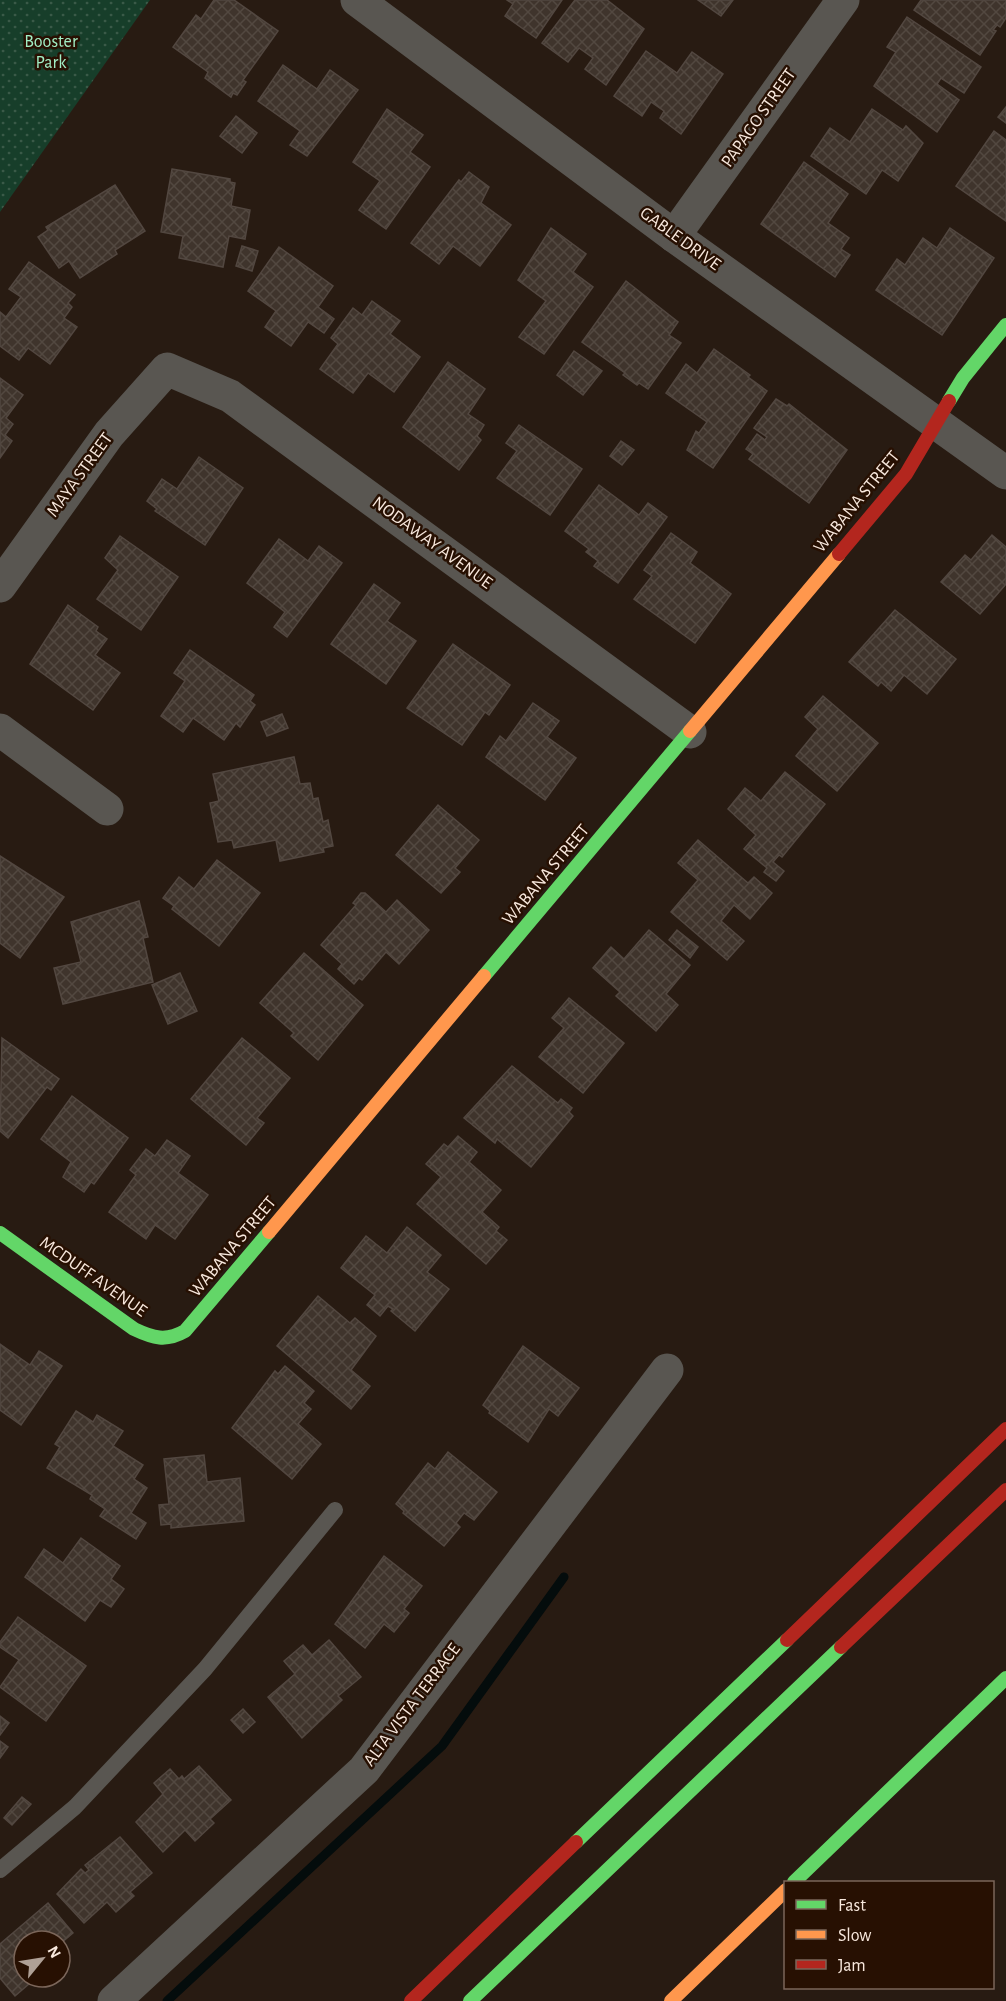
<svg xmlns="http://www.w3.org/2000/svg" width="1006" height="2001" font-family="'Alegreya Sans',sans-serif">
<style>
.park{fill:url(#park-dots)}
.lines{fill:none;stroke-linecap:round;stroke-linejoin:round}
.stream{stroke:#040c0c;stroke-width:9}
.building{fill:url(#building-cross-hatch);stroke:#524740;stroke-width:1.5}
.lane{stroke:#595651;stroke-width:16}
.street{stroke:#595651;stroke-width:33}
.fast{stroke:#63d668;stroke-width:14}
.slow{stroke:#ff974d;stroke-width:14}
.jam{stroke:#b3261e;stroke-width:14}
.labels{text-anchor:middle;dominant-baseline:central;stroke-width:5;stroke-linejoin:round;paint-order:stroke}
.park-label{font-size:18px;fill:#a1eec5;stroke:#271002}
.street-label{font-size:18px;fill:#f8e8dd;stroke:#271002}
</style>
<defs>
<pattern id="park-dots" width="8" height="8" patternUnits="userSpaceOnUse" patternTransform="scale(1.5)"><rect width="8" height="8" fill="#173e2a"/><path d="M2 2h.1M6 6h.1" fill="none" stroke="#3a5a48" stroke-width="1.8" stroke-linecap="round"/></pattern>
<pattern id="building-cross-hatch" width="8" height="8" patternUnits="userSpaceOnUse" patternTransform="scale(1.5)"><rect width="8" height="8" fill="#3f342c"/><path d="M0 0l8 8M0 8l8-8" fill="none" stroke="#524840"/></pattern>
</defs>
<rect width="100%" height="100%" fill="#281b12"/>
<!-- park -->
<polygon class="park" points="0,0 150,0 0,212"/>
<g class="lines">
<!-- stream -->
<polyline class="stream" points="167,2001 442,1746 564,1577"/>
</g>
<!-- building -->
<g class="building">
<polygon points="214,0 234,0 278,31 243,80 246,82 237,95 233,93 231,97 205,78 208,72 173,47 196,15 201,19"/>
<polygon points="507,0 562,0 536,38 505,16 513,4"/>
<polygon points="575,0 607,0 644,29 606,85 585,69 593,58 579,48 568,62 542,43"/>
<polygon points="698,0 733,0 721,16"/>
<polygon points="921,0 1006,0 1006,18 1000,27 997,25 993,30 996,31 980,55 914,10"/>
<polygon points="907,17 981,67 964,93 941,78 937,84 959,100 937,132 874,86 896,52 887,47"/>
<polygon points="646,51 677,73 692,52 723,74 681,134 660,118 664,111 651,102 642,116 614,96"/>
<polygon points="283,65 317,89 330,70 358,90 307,156 290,145 300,131 258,101"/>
<polygon points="1006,107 1006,123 998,117"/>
<polygon points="387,109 423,135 410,152 430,167 386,229 359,210 380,181 353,162"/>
<polygon points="872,109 903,130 906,126 923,143 898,181 882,170 866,194 811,156 830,128 850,142"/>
<polygon points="236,116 257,133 242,153 220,136"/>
<polygon points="994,131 1006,140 1006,221 956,186"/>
<polygon points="804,162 848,194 828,223 849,238 841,249 850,255 835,277 761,224"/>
<polygon points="172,169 230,179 230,182 235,183 231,206 250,210 245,239 229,236 223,267 179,258 183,236 161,232"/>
<polygon points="469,172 489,187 481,203 511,225 480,266 453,246 439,264 411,243 459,180 461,182"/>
<polygon points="115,185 145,231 115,250 117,254 80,278 69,261 59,268 38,237 48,230 46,227"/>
<polygon points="551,228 586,254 573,272 593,287 544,354 519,337 546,301 518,280"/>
<polygon points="950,228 994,258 942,335 876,290 897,259 905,265 923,238 937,248"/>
<polygon points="242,246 258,251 252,271 236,266"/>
<polygon points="279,247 333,286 318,307 334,319 324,333 308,322 291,346 265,327 276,311 248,291"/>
<polygon points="29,262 75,295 68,303 72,307 64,318 77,327 50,364 28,348 19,360 0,346 0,312 6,317 21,297 9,289"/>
<polygon points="626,281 678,322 669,335 681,343 648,389 639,383 637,385 623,375 625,373 582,342"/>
<polygon points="372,301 400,321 390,334 420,357 394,392 368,373 353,393 320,369 338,344 331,338 353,308 362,315"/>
<polygon points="714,349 750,375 748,377 767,391 713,468 687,450 696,431 699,433 707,422 666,393 686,364 697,373"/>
<polygon points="574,351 602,371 583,395 557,375"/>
<polygon points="448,362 485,389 468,414 484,425 477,436 481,440 459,470 403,427"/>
<polygon points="0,378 23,395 6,418 13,424 5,435 12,441 0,458"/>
<polygon points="776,399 787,406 789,404 847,450 809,503 749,459 753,454 746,449 757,434 765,440 767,437 754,428"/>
<polygon points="519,425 582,469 550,515 497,478 517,451 506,443"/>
<polygon points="621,441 634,450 622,465 610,456"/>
<polygon points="199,457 243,488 205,545 155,511 157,509 147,501 162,479 177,489"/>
<polygon points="599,485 639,515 648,503 667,517 618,583 594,566 598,561 586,552 589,549 565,531"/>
<polygon points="671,533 697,552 690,563 731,594 695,643 634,599 652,576 644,570"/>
<polygon points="992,535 1006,547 1006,584 980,614 941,582 965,555 971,560"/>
<polygon points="120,536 178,577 141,630 97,599 118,570 105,558"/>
<polygon points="279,539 308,561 319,546 342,563 287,637 274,627 285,612 247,583"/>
<polygon points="374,584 400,603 387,621 416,641 386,684 331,644"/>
<polygon points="68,605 98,627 96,631 107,639 95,655 120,673 93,710 30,664"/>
<polygon points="895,610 956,659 927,694 904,675 891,691 881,682 878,686 849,662"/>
<polygon points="453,644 510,685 489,715 485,712 462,745 407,708"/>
<polygon points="190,650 254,695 250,701 255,705 240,727 236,723 224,740 193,718 183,732 161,716 185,681 174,673"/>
<polygon points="823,696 878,743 837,791 796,756 818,729 805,717"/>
<polygon points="533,703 559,721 547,737 576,758 545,800 486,757 500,736 506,741"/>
<polygon points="282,714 288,728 267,736 261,722"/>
<polygon points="294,757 300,784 310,783 313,799 318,798 323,822 328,820 333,846 323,848 324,852 280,861 276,840 234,848 232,840 218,842 210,803 219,801 213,774"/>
<polygon points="785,772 825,804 782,857 779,855 773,862 784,871 776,881 764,872 767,868 744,849 756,835 728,809 745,788 761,801"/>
<polygon points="438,805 479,840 455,868 460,872 441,893 396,855"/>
<polygon points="698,840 748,883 754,877 772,893 750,919 734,905 721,921 744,941 727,960 671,912 698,880 678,863"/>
<polygon points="0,856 64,897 20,958 0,943"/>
<polygon points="217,860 260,893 219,946 172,909 174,906 163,898 179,877 194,889"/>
<polygon points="361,893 365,893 386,912 397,900 429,930 399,964 386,952 362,980 359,978 354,984 338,969 342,964 321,945 356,905 353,903"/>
<polygon points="139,901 148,937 143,938 153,982 63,1004 54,968 81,962 71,922"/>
<polygon points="649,930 690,965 666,994 678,1005 656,1031 616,996 620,992 593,968 611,947 624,959"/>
<polygon points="677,930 698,947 690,958 669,940"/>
<polygon points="304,953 363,1005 318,1060 291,1036 294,1033 260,1003"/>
<polygon points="180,973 197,1011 168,1024 152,985"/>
<polygon points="569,998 624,1043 583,1093 539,1057 564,1028 552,1018"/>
<polygon points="2,1038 59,1079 51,1090 47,1087 8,1138 0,1131"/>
<polygon points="242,1038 290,1078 257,1118 264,1123 246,1145 191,1099"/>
<polygon points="512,1066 558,1103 561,1099 572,1108 569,1112 573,1116 531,1167 497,1139 495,1143 464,1118"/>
<polygon points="72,1096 128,1138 94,1184 91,1182 84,1192 63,1177 71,1162 41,1139"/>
<polygon points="458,1136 477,1152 469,1162 501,1190 482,1212 499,1227 496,1231 507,1240 486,1264 417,1204 441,1177 426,1164 444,1144 448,1147"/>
<polygon points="167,1140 190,1156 178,1173 208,1195 175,1239 155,1225 146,1239 109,1212 136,1175 130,1170 146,1149 155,1156"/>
<polygon points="407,1227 441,1255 427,1272 449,1289 415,1331 391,1311 393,1309 388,1306 380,1316 367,1305 375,1295 341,1268 366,1236 387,1253"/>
<polygon points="318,1296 350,1323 355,1318 376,1336 351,1370 370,1386 351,1409 277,1346"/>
<polygon points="0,1344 30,1365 39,1351 62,1366 21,1425 0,1410"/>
<polygon points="523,1346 579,1388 558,1416 549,1409 528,1442 489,1413 490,1411 483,1405"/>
<polygon points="285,1366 314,1391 304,1403 311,1409 298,1424 321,1444 292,1479 232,1428 275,1371 278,1374"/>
<polygon points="76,1411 93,1422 97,1415 123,1431 113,1446 143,1465 134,1479 147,1488 131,1513 146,1523 136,1539 100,1516 105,1509 90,1499 92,1495 47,1468 60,1447 55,1444"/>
<polygon points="448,1452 497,1492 474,1520 464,1513 456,1523 460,1527 444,1546 403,1513 404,1511 396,1504 428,1463 435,1469"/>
<polygon points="204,1455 207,1482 240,1478 244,1521 171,1528 171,1524 161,1525 159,1505 169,1504 164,1459"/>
<polygon points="81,1538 120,1566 111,1579 124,1589 111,1607 100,1600 85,1621 25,1577 44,1549 63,1563"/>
<polygon points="384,1556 422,1586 404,1609 409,1613 394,1632 384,1624 365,1648 335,1624"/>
<polygon points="18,1617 86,1666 46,1721 0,1687 19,1660 0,1647 0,1642"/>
<polygon points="329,1640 361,1677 338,1696 342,1700 302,1738 268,1697 295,1674 284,1661 303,1645 312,1655"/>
<polygon points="243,1709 255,1722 243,1733 231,1720"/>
<polygon points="0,1716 9,1723 0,1735"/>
<polygon points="0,1741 8,1747 0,1758"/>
<polygon points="199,1766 231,1800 210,1819 214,1823 195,1841 185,1830 163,1852 136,1822 163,1794 154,1783 170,1769 179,1779 182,1776 184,1779"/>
<polygon points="22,1797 31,1804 12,1825 4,1818"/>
<polygon points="120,1837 152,1873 130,1892 134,1896 116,1912 107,1902 84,1923 57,1894 81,1869 85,1873 89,1870 85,1865"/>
<polygon points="48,1903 73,1933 60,1944 60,1941 24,1941 24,1977 37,1977 15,1996 0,1978 0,1944"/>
</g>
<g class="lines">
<!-- lane -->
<polyline class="lane" points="0,1870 75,1807 205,1669 335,1510"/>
<!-- street -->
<g class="street">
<polyline points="357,0 674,236 1006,473"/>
<polyline points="674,236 843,0"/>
<polyline points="0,586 109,434 167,369 230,396 690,732"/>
<polyline points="0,730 107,809"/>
<polyline points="114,2001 364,1770 667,1370"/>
</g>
<!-- fast -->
<g class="fast">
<polyline points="949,401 963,378 1006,325"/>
<polyline points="484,976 690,731"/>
<path d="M0,1233L134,1329C153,1338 166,1342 185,1331L269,1232"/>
<polyline points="576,1842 787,1640"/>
<polyline points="794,1882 1006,1678"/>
<polyline points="470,2001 841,1647"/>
</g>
<!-- slow -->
<g class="slow">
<polyline points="690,731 839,554"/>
<polyline points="269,1232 484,976"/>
<polyline points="671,2001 786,1890"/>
</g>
<!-- jam -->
<g class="jam">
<polyline points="839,554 906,474 949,401"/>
<polyline points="787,1640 1006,1429"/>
<polyline points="841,1647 1006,1490"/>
<polyline points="411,2001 576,1842"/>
</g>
</g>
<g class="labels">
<!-- park labels -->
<g class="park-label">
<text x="51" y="42">Booster<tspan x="51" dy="21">Park</tspan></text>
</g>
<!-- street labels -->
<g class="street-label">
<text transform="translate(759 118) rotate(-55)">PAPAGO STREET</text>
<text transform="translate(680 239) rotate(36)">GABLE DRIVE</text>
<text transform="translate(80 475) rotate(-54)">MAYA STREET</text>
<text transform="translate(857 502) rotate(-51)">WABANA STREET</text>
<text transform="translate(432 543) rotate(36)">NODAWAY AVENUE</text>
<text transform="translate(546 875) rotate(-50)">WABANA STREET</text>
<text transform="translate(233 1247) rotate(-50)">WABANA STREET</text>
<text transform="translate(93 1277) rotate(35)">MCDUFF AVENUE</text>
<text transform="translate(412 1705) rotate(-53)">ALTA VISTA TERRACE</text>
</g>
</g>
<!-- legend -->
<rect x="784" y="1881" width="210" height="108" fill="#271002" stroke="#7b665a" stroke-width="1.5"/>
<rect x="796" y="1900" width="30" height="9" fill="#63d668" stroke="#7b665a" stroke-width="1.5"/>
<text x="838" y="1911" font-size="18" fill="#f8e8dd">Fast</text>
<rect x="796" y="1930" width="30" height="9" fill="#ff974d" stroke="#7b665a" stroke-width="1.5"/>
<text x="838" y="1941" font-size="18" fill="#f8e8dd">Slow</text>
<rect x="796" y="1960" width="30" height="9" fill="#b3261e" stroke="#7b665a" stroke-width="1.5"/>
<text x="838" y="1971" font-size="18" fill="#f8e8dd">Jam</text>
<!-- north arrow -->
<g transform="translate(42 1959) rotate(60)"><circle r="28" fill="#271002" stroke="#7b665a" stroke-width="1.5"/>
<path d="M0-4.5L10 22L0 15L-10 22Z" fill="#afa096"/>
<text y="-9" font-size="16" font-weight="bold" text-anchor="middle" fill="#f8e8dd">N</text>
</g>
</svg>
